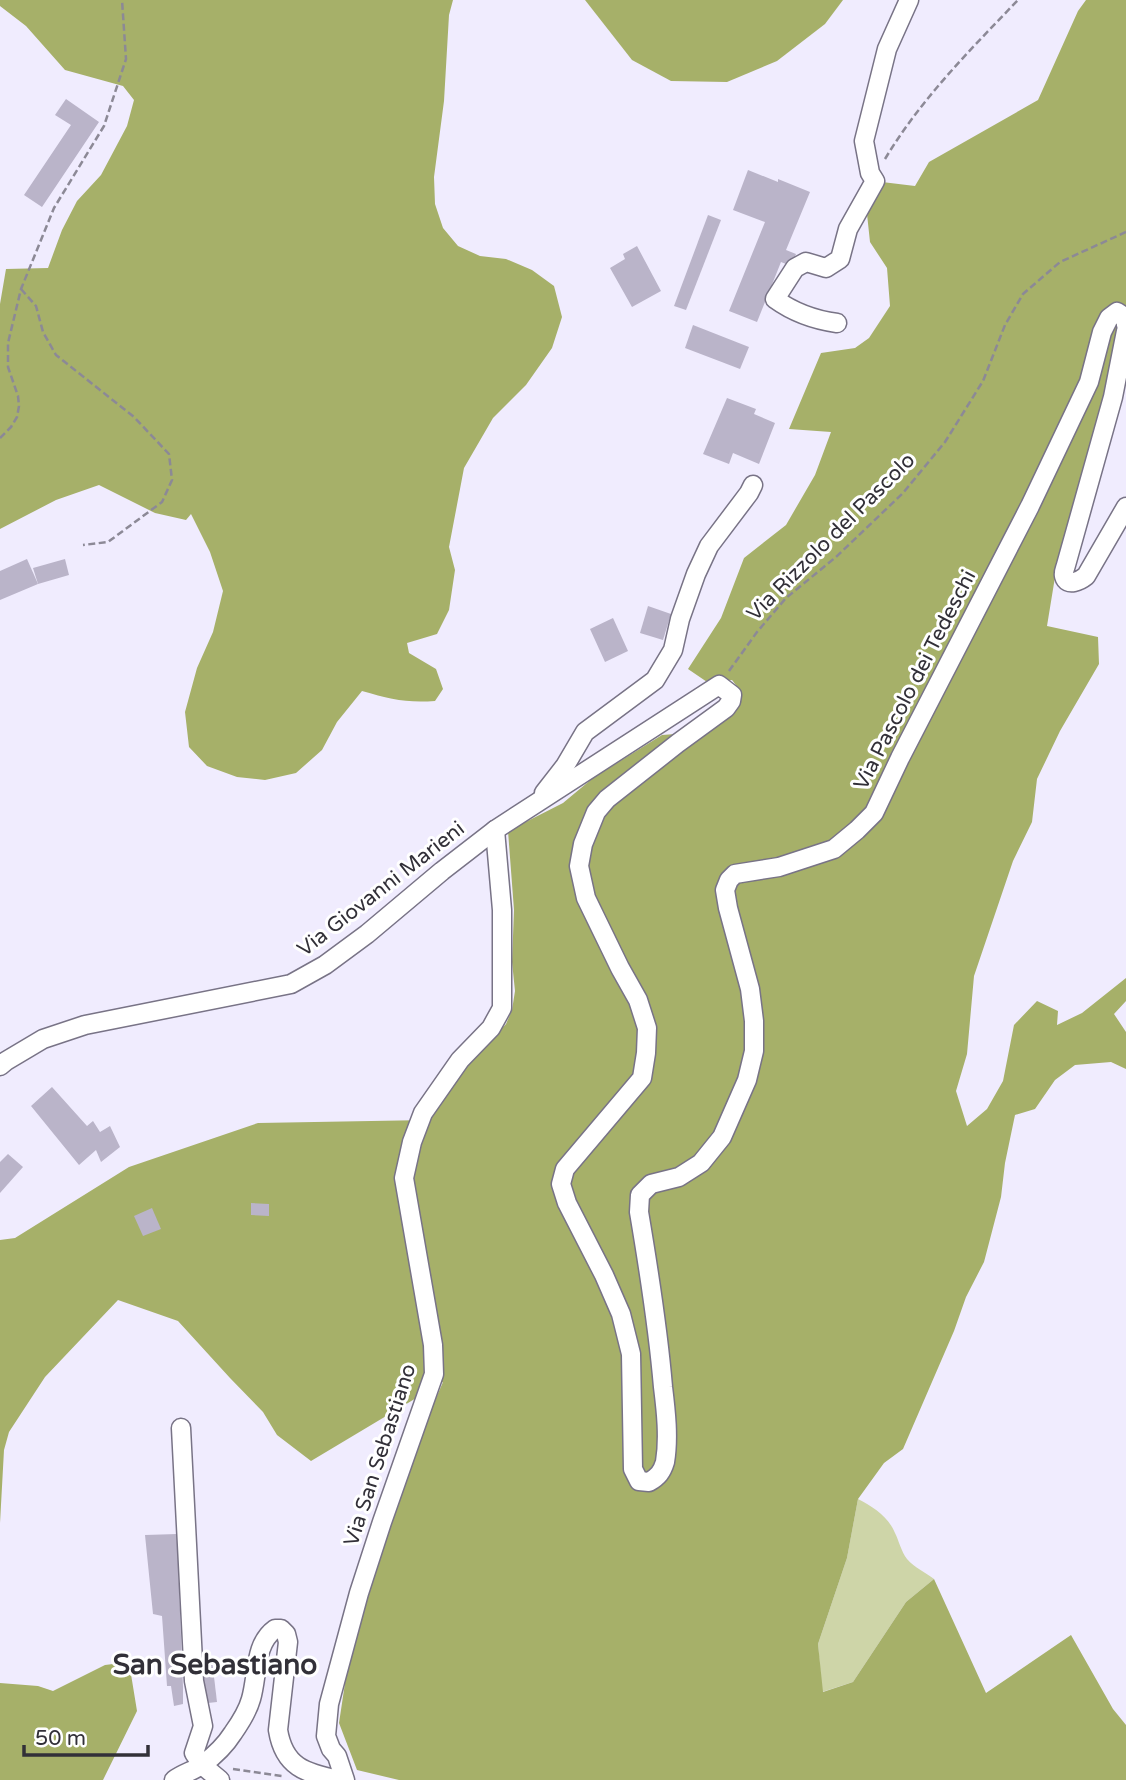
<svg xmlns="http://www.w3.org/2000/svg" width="1126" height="1780" font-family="'Varela Round',sans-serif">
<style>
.green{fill:#ced5a8}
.forest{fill:#a6b069}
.building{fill:#bab4c9}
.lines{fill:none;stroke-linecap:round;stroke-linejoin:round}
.street-casing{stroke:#787386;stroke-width:21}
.path{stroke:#8c8996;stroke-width:2.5;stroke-dasharray:7 3.5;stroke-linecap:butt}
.street{stroke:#fff;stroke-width:18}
.labels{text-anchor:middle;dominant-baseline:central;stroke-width:6;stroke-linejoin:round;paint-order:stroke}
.street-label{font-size:21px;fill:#323038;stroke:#fff}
.district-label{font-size:28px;font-weight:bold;fill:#323038;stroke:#fff}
</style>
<rect width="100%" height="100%" fill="#f0ecfe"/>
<!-- green -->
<path class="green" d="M858,1499C873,1507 888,1516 895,1533C899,1541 901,1551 907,1559C915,1568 925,1572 934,1579L906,1602L853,1682L822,1692L818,1644L847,1558Z"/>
<!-- forest -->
<g class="forest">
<path d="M0,0H453L449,15L444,101L434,177L435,204L443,228L458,246L480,256L506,259L532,270L554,286L562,317L552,348L526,385L493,418L464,468L449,547L455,570L449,610L437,634L407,643L409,653L436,669L443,689L435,701C405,703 390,699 362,691L337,722L322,750L296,773L265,780L237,777L207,766L189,747L185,712L197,668L213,632L223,591L210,552L191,514L186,520L155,513L99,485L56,500L0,529V304L6,269L48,268L62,230L77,201L101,175L127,126L134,100L123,86L65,70L26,26L0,6Z"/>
<polygon points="585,0 843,0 825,24 777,61 727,82 671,81 632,60"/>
<polygon points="1086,0 1126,0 1126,353 1056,571 1047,626 1098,637 1099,664 1060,731 1037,779 1032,822 1013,861 974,976 967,1054 956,1091 967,1126 987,1109 1003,1081 1014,1025 1037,1001 1058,1011 1057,1025 1082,1013 1126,978 1126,1001 1114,1014 1126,1032 1126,1069 1111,1062 1075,1065 1055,1080 1035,1109 1015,1115 1005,1163 1001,1197 984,1262 966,1297 954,1331 903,1449 884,1463 858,1499 847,1558 818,1644 823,1692 853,1682 906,1602 934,1579 986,1693 1071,1635 1113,1709 1126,1725 1126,1780 399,1780 357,1770 339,1723 347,1670 371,1575 427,1419 443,1382 311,1461 277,1435 263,1412 230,1378 178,1321 118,1300 45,1377 9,1432 4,1450 0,1523 0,1240 15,1238 129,1167 258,1123 428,1120 471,1061 506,1024 512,1010 515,991 512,962 514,910 508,831 563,803 593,778 662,735 702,732 736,707 742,693 732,680 710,684 688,669 721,618 744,558 786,525 815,475 831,432 789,429 821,353 855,348 869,338 890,306 887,268 870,242 867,214 882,182 915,186 929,162 1038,100 1078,11"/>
<polygon points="129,1662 137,1711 103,1780 0,1780 0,1683 38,1686 53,1691 105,1665"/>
</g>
<!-- building -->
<g class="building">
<polygon points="66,99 99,122 42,207 24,195 71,125 55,115"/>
<polygon points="748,170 778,182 778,179 810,192 786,250 796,254 791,266 781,262 757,322 729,311 765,222 733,210"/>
<polygon points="708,215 721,220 686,310 674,306"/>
<polygon points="637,246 661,291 632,307 610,268 625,259 623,254"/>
<polygon points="693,325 749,347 740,369 685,348"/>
<polygon points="727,398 756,409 754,414 775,423 759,464 733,453 729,464 703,454"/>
<polygon points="27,559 38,584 0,600 0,571"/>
<polygon points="65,559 69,575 38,584 33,568"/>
<polygon points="648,606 671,614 663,640 640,633"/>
<polygon points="613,618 628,651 605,662 590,629"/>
<polygon points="52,1087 87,1126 93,1121 100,1132 110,1126 120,1147 101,1162 96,1150 79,1165 31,1106"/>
<polygon points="8,1154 23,1167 0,1193 0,1162"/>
<polygon points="251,1203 269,1204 269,1216 251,1215"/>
<polygon points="152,1208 161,1229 143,1236 134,1216"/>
<polygon points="177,1534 183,1687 183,1704 174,1706 171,1686 167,1686 162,1616 153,1614 145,1535"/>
<polygon points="212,1660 217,1702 199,1704 195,1662"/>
</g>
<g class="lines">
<!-- street casing -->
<g class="street-casing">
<g id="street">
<path d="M837,323C815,320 793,312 775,299L795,268L806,262L826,268L840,259L848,229L875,181L870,173L864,141L887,49L909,0"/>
<path d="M1126,331L1113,397L1066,565C1065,569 1063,572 1064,576C1067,588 1081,580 1086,576L1126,507"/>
<polyline points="544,793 565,766 585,732 655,680 673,650 680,619 696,574 709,546 749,493 753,485"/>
<path d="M0,1066L6,1061L43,1039L85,1025L291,984L325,965L367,934L442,871L495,830L719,685L732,695L731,701L726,708L678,743L607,799L596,812L583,844L579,866L586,898L620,968L638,1000L647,1028L646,1053L642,1078L565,1169L561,1184L567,1203L604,1275L621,1314L631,1354L633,1469L639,1481L649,1482C658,1477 662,1472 665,1462C669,1438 666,1411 663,1387C658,1328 649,1271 639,1212L640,1195L651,1184L679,1177L701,1163L722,1137L747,1080L754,1051V1021L750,989L728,908L725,890L729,880L735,874L779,867L834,849L857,830L874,813L900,758L1030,506L1089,382L1102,332L1109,318L1117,312L1125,317L1126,325"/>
<polyline points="181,1428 194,1681 203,1726 194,1753 202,1765 220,1780"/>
<path d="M174,1780C183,1773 194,1771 203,1764C214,1756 226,1744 233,1733C240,1723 248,1710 251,1699C258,1675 254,1644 275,1629H281L286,1634L288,1642L278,1730C284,1767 305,1773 339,1780"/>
<polyline points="345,1780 337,1756 331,1749 326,1736 329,1704 359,1593 382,1522 434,1374 433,1345 404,1178 412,1142 423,1113 460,1060 491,1028 502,1008 502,910 495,830"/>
</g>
</g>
<!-- path -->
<g class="path">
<path d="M885,159C921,99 970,50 1018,0"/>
<polyline points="21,289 36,306 43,332 56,355 134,417 169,454 172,480 162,502 108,542 83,545"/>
<polyline points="0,438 11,427 17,417 19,406 18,396 8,367 8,343 21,289 54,208 104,126 126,59 122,0"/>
<polyline points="729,671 757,632 786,598 836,557 903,493 945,442 983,381 1005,325 1023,294 1060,262 1126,232"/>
<polyline points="233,1769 282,1776"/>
</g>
<!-- street -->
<use href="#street" class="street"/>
</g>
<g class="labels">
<!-- street labels -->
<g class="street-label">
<text transform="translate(831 537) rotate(-45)">Via Rizzolo del Pascolo</text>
<text transform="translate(915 680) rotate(-63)">Via Pascolo dei Tedeschi</text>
<text transform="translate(381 889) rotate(-38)">Via Giovanni Marieni</text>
<text transform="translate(380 1455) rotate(-72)">Via San Sebastiano</text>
</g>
<!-- district labels -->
<g class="district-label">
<text x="215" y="1665">San Sebastiano</text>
</g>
</g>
<!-- scale -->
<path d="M24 1745v10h124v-10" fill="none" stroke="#323038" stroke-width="3.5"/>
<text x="35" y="1745" font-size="21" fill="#323038" stroke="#ffffff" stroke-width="5" paint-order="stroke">50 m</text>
</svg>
